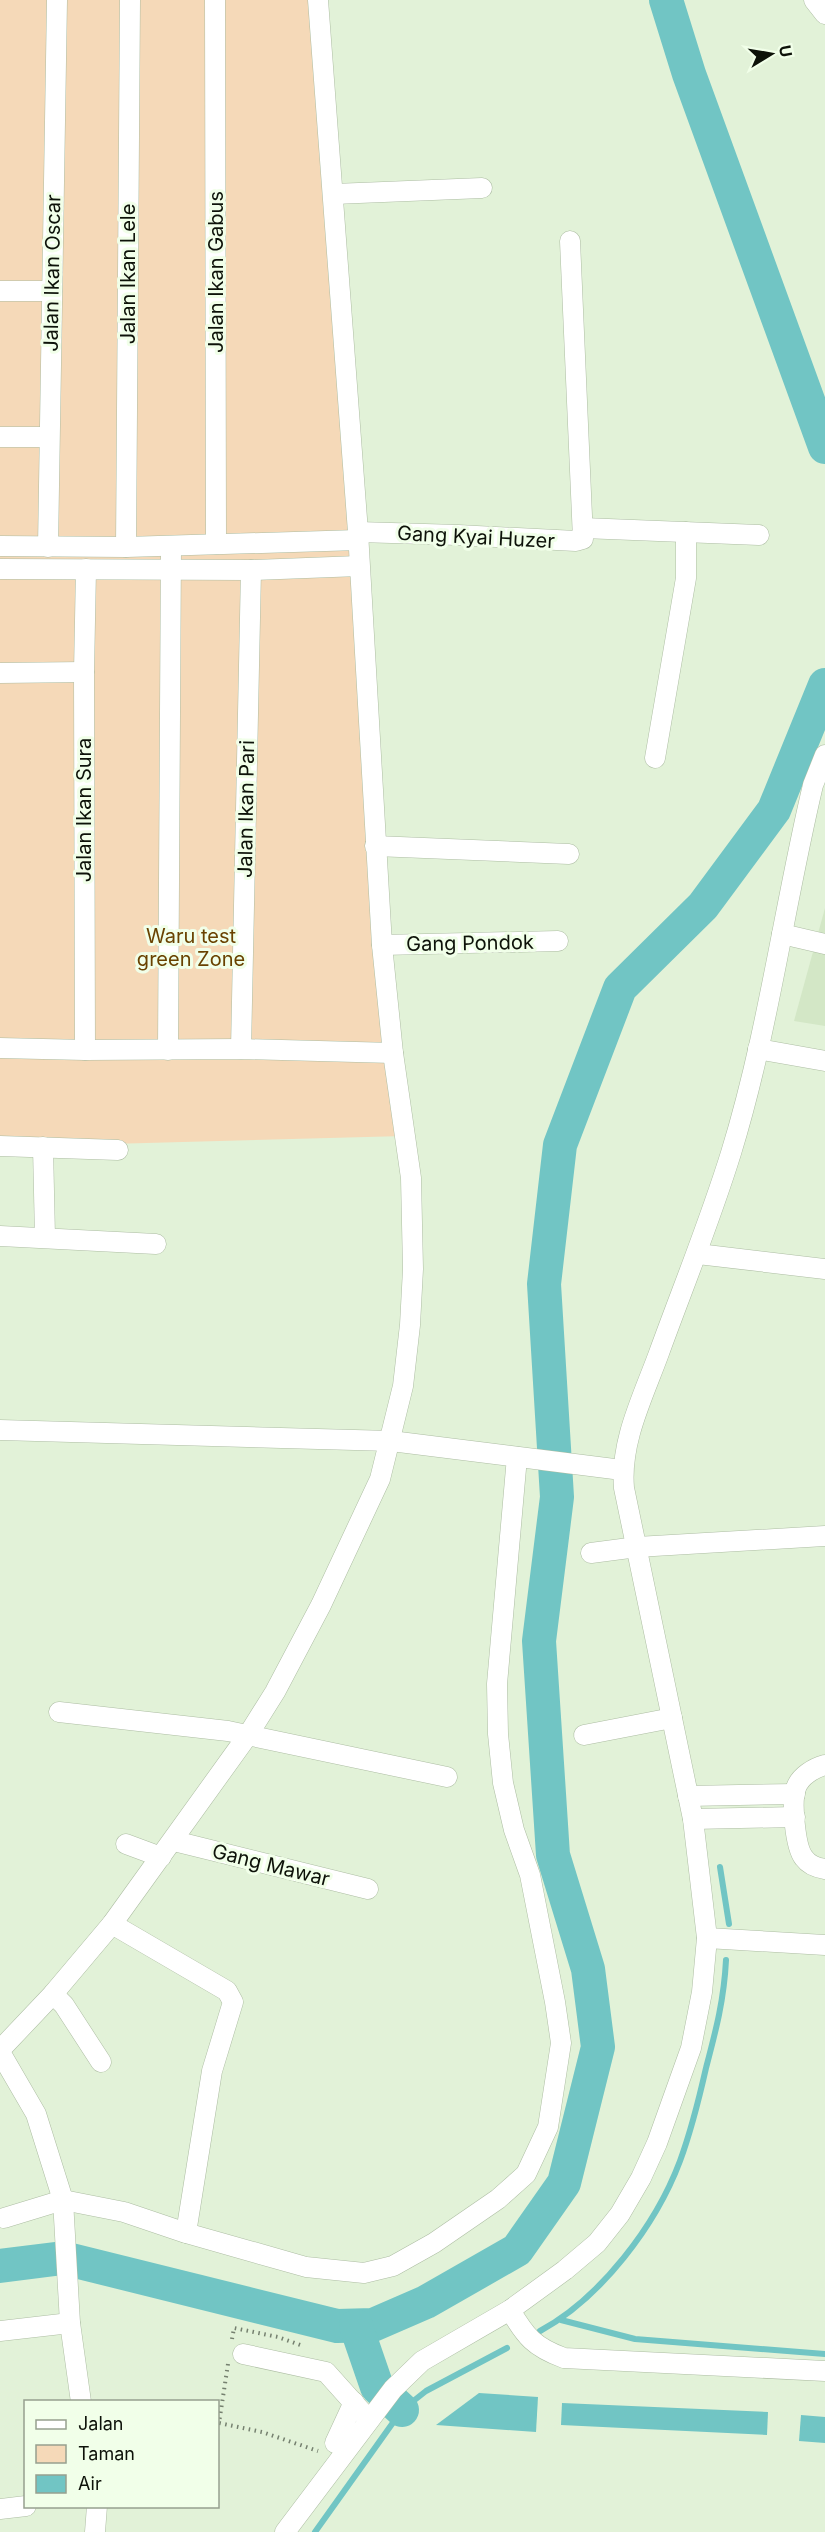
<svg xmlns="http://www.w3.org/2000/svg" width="825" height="2532" font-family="Inter,sans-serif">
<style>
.built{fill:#d3e7c6}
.green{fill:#f5d9b8}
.water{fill:#71c5c4}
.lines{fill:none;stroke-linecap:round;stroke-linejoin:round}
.stream{stroke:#71c5c4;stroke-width:6}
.river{stroke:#71c5c4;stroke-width:34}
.minor-casing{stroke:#adbda3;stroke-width:21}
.path{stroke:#75806f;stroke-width:4;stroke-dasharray:1.5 4.5;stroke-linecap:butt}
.minor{stroke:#fff;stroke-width:20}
.labels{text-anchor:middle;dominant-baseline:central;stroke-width:6;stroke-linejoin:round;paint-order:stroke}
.street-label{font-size:20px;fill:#0d1209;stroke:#f1ffe9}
.park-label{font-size:20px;fill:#694200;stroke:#f1ffe9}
</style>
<rect width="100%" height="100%" fill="#e2f2d8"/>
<!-- built -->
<polygon class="built" points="825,908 825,1026 794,1021"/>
<!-- green -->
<polygon class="green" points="0,0 318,0 404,1136 0,1147"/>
<!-- water -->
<g class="water">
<polygon points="479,2393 538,2397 536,2432 436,2425"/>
<polygon points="562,2403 768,2412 767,2435 561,2425"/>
<polygon points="801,2415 825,2417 825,2443 799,2441"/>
</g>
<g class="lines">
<!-- stream -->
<g class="stream">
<polyline points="720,1867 729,1924"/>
<polyline points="561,2320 635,2339 825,2354"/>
<path d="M540,2331C601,2298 656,2225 680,2161C691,2131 699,2099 706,2068C716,2030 724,2000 726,1960"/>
<polyline points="315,2532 402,2410 426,2391 507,2348"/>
</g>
<!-- river -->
<g class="river">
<polyline points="666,0 689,74 825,447"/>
<polyline points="0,2266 63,2258 337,2326 373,2325 426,2302 517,2250 564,2183 598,2047 588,1969 553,1855 539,1641 557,1497 544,1284 560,1145 620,988 703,906 774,810 825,685"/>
<polyline points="356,2326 377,2387 402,2410"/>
</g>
<!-- minor casing -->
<g class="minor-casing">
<g id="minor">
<polyline points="215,0 216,544"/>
<polyline points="814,0 825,14"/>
<polyline points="334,194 482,188"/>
<polyline points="0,291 52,291"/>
<polyline points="0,437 49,437"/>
<polyline points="583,528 759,535"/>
<polyline points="358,532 458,535 576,541 583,539 570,241"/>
<polyline points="0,546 126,547 358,540"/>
<polyline points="48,547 57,0"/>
<polyline points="126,547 130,0"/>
<polyline points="0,569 251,570 359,566"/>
<polyline points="0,673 84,672"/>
<polyline points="655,758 686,578 686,532"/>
<polyline points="375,846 569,854"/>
<polyline points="782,934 825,944"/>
<polyline points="382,945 558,941"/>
<polyline points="0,1048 85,1050 241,1049 393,1053"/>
<polyline points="241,1049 251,570"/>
<polyline points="758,1049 825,1061"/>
<polyline points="85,1050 84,672 86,569"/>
<polyline points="168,1050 171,546"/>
<polyline points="0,1146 118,1150"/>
<polyline points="43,1147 45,1237"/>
<polyline points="0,1236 156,1244"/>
<polyline points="698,1254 825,1269"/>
<polyline points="0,1430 391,1441 622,1470"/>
<polyline points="591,1553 637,1547 825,1536"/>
<polyline points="59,1712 228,1731 447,1777"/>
<polyline points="584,1735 672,1718"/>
<path d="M825,1765C814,1768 800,1776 796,1788C791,1801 795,1847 804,1858C809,1865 818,1868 825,1869"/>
<polyline points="688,1796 795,1794"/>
<polyline points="693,1819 795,1817"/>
<polyline points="174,1841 368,1889"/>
<polyline points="126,1844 161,1857"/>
<polyline points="112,1924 227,1991 233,2002 212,2071 186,2233"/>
<polyline points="707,1938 825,1945"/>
<polyline points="53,1994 64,2005 101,2062"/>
<polyline points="0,2050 53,1994 112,1924 248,1735 275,1692 321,1605 380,1479 403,1386 410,1325 413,1269 411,1178 393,1053 382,945 358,532 318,0"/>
<polyline points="0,2052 36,2114 63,2200 70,2323 81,2402"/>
<polyline points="4,2218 63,2200 124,2212 186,2233 306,2267 364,2273 393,2266 434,2243 498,2199 526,2174 548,2127 561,2043 555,2002 530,1875 514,1830 503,1783 498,1734 497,1684 517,1457"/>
<path d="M510,2310C526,2337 534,2347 564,2358L825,2371"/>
<polyline points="0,2331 70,2323"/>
<polyline points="243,2354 326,2372 369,2420"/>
<polyline points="335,2443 354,2402"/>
<polyline points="0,2509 26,2506"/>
<polyline points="95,2532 97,2506"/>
<path d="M285,2532L393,2389L422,2361L510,2310L565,2270L597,2243L620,2214L641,2178L657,2143L691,2048L702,1992L707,1938L693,1819L624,1488C620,1441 643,1397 659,1353C683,1287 710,1221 731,1153C768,1033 784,907 813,785L825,755"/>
</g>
</g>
<!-- path -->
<g class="path">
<polyline points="232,2339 234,2328 278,2337 303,2346"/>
<polyline points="228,2364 219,2423 262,2432 318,2451"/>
</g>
<!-- minor -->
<use href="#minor" class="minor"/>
</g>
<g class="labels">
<!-- street labels -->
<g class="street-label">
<text transform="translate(216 272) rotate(-90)">Jalan Ikan Gabus</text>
<text transform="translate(52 273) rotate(-89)">Jalan Ikan Oscar</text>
<text transform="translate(128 274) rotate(-90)">Jalan Ikan Lele</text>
<text transform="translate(476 537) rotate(3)">Gang Kyai Huzer</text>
<text transform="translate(246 809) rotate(-89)">Jalan Ikan Pari</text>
<text transform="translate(84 810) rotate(-90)">Jalan Ikan Sura</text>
<text transform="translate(470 943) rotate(-1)">Gang Pondok</text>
<text transform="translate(271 1865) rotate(14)">Gang Mawar</text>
</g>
<!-- park labels -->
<g class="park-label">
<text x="191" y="936">Waru test<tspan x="191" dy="23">green Zone</tspan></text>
</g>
</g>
<!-- legend -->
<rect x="24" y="2400" width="195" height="108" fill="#f1ffe9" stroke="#96a08f" stroke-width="1.5"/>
<rect x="36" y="2420" width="30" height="9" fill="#ffffff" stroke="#96a08f" stroke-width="1.5"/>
<text x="78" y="2430" font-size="18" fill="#0d1209">Jalan</text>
<rect x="36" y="2445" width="30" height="18" fill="#f5d9b8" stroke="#96a08f" stroke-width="1.5"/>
<text x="78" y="2460" font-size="18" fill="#0d1209">Taman</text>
<rect x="36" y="2475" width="30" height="18" fill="#71c5c4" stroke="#96a08f" stroke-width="1.5"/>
<text x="78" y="2490" font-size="18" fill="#0d1209">Air</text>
<!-- north arrow -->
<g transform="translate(771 54) rotate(79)" stroke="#f1ffe9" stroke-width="4.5" paint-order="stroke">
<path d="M0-4.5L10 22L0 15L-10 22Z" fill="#0d1209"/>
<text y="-9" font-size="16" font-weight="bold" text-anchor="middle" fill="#0d1209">U</text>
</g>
</svg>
